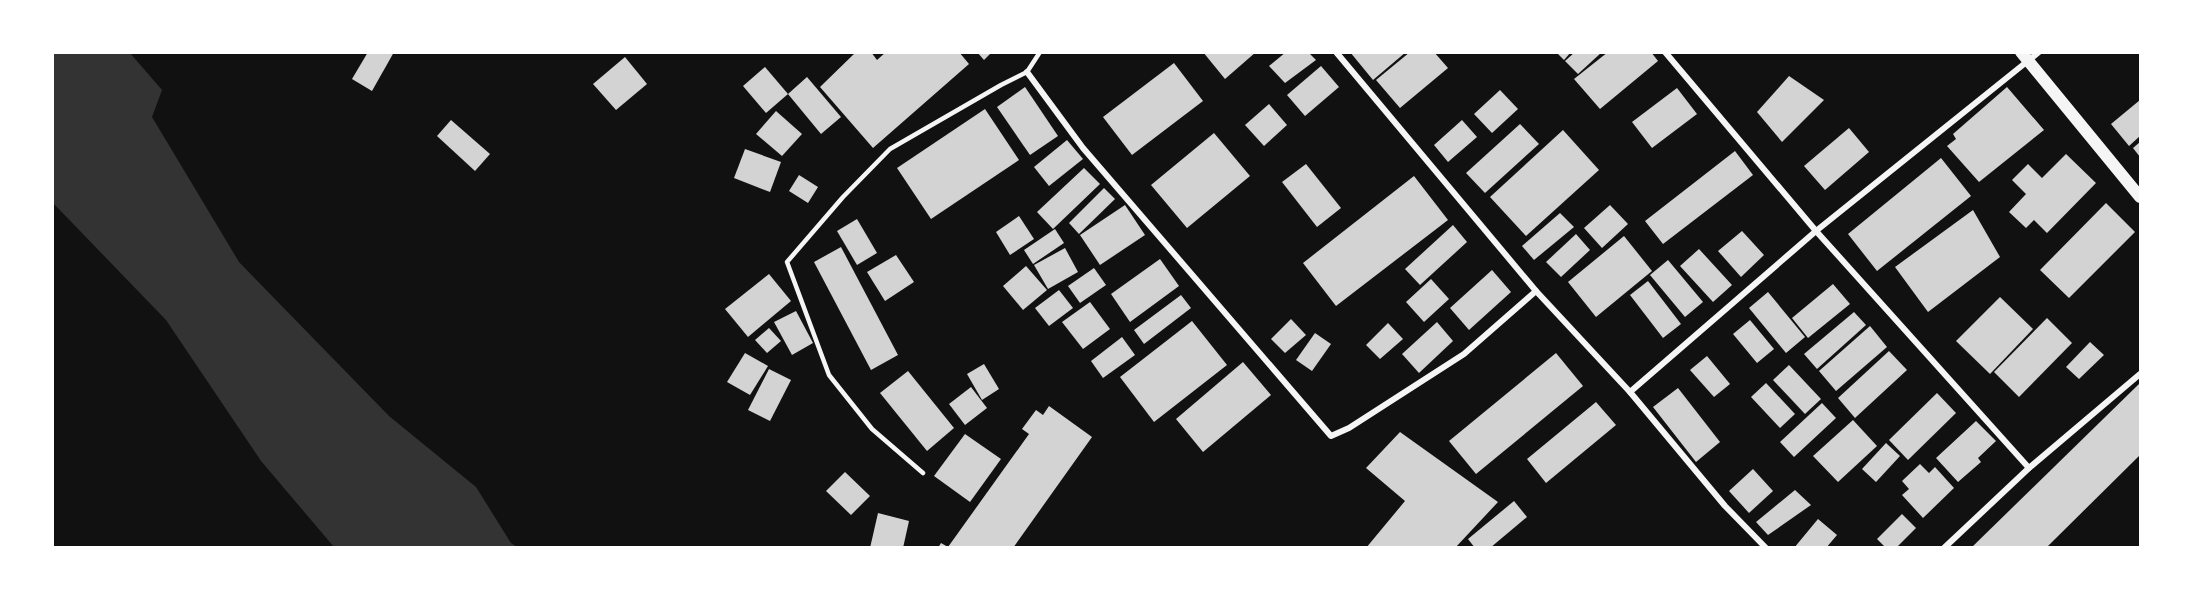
<svg xmlns="http://www.w3.org/2000/svg" width="2193" height="600" font-family="'Source Sans 3',sans-serif">
<style>
.water{fill:#333}
.building{fill:#d3d3d3}
.lines{fill:none;stroke-linecap:round;stroke-linejoin:round}
.service{stroke:#f5f5f5;stroke-width:4.5}
.minor{stroke:#f5f5f5;stroke-width:6}
.secondary{stroke:#f5f5f5;stroke-width:12}
</style>
<rect width="100%" height="100%" fill="#111"/>
<!-- water -->
<polygon class="water" points="53,52 130,53 162,90 152,117 239,262 389,416 476,487 511,543 517,547 334,547 261,461 166,320 53,203"/>
<!-- building -->
<g class="building">
<polygon points="368,52 394,52 372,91 352,79"/>
<polygon points="856,52 871,52 877,60 886,52 959,52 969,64 873,148 820,87"/>
<polygon points="977,52 992,52 984,60"/>
<polygon points="1203,52 1256,52 1225,79"/>
<polygon points="1286,52 1308,52 1316,60 1285,83 1269,66"/>
<polygon points="1350,52 1406,52 1373,80"/>
<polygon points="1410,52 1434,52 1448,68 1400,108 1376,80"/>
<polygon points="1556,52 1571,52 1564,60"/>
<polygon points="1575,52 1602,52 1578,74 1565,61"/>
<polygon points="1608,52 1651,52 1658,61 1600,109 1574,79"/>
<polygon points="625,57 647,84 616,110 593,84"/>
<polygon points="1174,63 1203,101 1132,155 1103,117"/>
<polygon points="1321,66 1339,87 1305,116 1287,95"/>
<polygon points="765,67 788,94 766,113 743,86"/>
<polygon points="1789,76 1824,100 1782,142 1757,112"/>
<polygon points="807,77 841,117 821,134 788,94"/>
<polygon points="1025,87 1058,136 1030,155 997,107"/>
<polygon points="2007,87 2044,130 1979,182 1947,146 1956,139 1953,134"/>
<polygon points="1677,88 1697,114 1652,148 1632,122"/>
<polygon points="1500,90 1518,109 1492,133 1474,114"/>
<polygon points="2140,100 2140,136 2129,146 2111,124"/>
<polygon points="1269,104 1287,125 1264,146 1245,125"/>
<polygon points="985,109 1019,160 931,219 897,168"/>
<polygon points="776,111 802,134 782,156 756,134"/>
<polygon points="451,120 490,154 475,171 437,136"/>
<polygon points="1462,120 1477,137 1448,162 1434,145"/>
<polygon points="1520,124 1539,144 1485,193 1466,173"/>
<polygon points="1849,128 1869,152 1825,190 1804,166"/>
<polygon points="1563,130 1599,170 1526,236 1490,197"/>
<polygon points="1214,133 1250,176 1187,228 1151,185"/>
<polygon points="1067,140 1083,159 1049,186 1034,167"/>
<polygon points="2140,142 2140,157 2133,148"/>
<polygon points="745,149 781,162 770,192 734,178"/>
<polygon points="1735,151 1753,175 1663,244 1645,221"/>
<polygon points="2066,154 2096,183 2047,233 2034,220 2026,228 2009,212 2026,194 2012,180 2028,164 2042,178"/>
<polygon points="1941,158 1971,196 1877,271 1848,234"/>
<polygon points="1306,164 1341,208 1317,227 1282,182"/>
<polygon points="1084,168 1100,184 1053,229 1037,212"/>
<polygon points="799,175 818,187 808,203 789,191"/>
<polygon points="1414,176 1448,220 1336,306 1303,263"/>
<polygon points="1104,188 1115,199 1079,234 1069,223"/>
<polygon points="2106,203 2135,232 2069,298 2040,270"/>
<polygon points="1125,205 1145,235 1100,265 1080,235"/>
<polygon points="1610,205 1628,224 1602,248 1584,228"/>
<polygon points="1973,210 2000,257 1928,312 1895,267"/>
<polygon points="1560,213 1574,227 1534,260 1522,246"/>
<polygon points="1019,216 1034,239 1010,255 996,232"/>
<polygon points="857,219 877,253 857,265 837,231"/>
<polygon points="1453,225 1467,242 1420,285 1405,269"/>
<polygon points="1055,229 1064,243 1033,264 1024,250"/>
<polygon points="1742,231 1764,255 1741,277 1718,251"/>
<polygon points="1576,234 1590,250 1561,277 1546,262"/>
<polygon points="1624,236 1652,271 1596,317 1568,282"/>
<polygon points="841,247 898,355 871,370 814,262"/>
<polygon points="1065,248 1078,272 1048,289 1034,265"/>
<polygon points="1699,249 1732,285 1713,302 1680,266"/>
<polygon points="896,255 914,282 885,301 867,272"/>
<polygon points="1160,259 1179,286 1130,322 1111,294"/>
<polygon points="1668,260 1703,302 1685,317 1650,275"/>
<polygon points="1026,266 1047,290 1023,310 1003,286"/>
<polygon points="1094,268 1106,285 1080,303 1068,286"/>
<polygon points="1492,270 1511,292 1469,330 1450,308"/>
<polygon points="769,274 791,301 748,337 725,309"/>
<polygon points="1431,279 1449,299 1424,322 1406,302"/>
<polygon points="1648,281 1681,324 1663,338 1630,295"/>
<polygon points="1833,284 1850,304 1808,338 1792,318"/>
<polygon points="1059,290 1073,308 1049,326 1035,308"/>
<polygon points="1768,292 1805,337 1786,353 1749,308"/>
<polygon points="1181,295 1191,308 1144,344 1134,330"/>
<polygon points="2000,297 2033,329 1990,374 1956,341"/>
<polygon points="1090,302 1110,329 1083,349 1062,322"/>
<polygon points="796,311 813,343 792,355 774,322"/>
<polygon points="1854,312 1866,325 1817,369 1804,354"/>
<polygon points="2047,318 2072,343 2019,397 1994,372"/>
<polygon points="1291,319 1306,335 1285,353 1271,339"/>
<polygon points="1750,320 1774,349 1757,363 1733,334"/>
<polygon points="1192,321 1227,365 1154,422 1120,377"/>
<polygon points="1437,322 1453,341 1419,373 1402,354"/>
<polygon points="1388,323 1403,339 1380,359 1366,345"/>
<polygon points="1870,326 1887,347 1836,391 1819,371"/>
<polygon points="769,328 781,341 767,353 755,340"/>
<polygon points="1315,333 1331,344 1312,371 1296,360"/>
<polygon points="1122,337 1135,355 1103,378 1091,361"/>
<polygon points="2090,342 2104,355 2079,379 2066,367"/>
<polygon points="1889,351 1907,370 1855,418 1838,398"/>
<polygon points="745,353 768,366 750,395 727,382"/>
<polygon points="1556,353 1583,386 1476,474 1449,441"/>
<polygon points="1707,356 1730,384 1714,397 1690,370"/>
<polygon points="1243,362 1271,395 1203,452 1176,419"/>
<polygon points="984,364 999,389 982,400 967,374"/>
<polygon points="1789,365 1821,399 1805,414 1773,380"/>
<polygon points="769,369 791,380 770,421 748,410"/>
<polygon points="908,371 954,428 927,451 880,393"/>
<polygon points="1766,383 1795,414 1780,428 1751,397"/>
<polygon points="2140,383 2140,455 2046,548 1971,548"/>
<polygon points="971,387 987,408 965,425 949,404"/>
<polygon points="1678,388 1720,442 1696,462 1653,407"/>
<polygon points="1937,393 1956,413 1908,460 1889,440"/>
<polygon points="1596,402 1616,425 1546,483 1527,459"/>
<polygon points="1822,403 1836,418 1794,457 1780,442"/>
<polygon points="1049,406 1092,437 1013,548 938,548 941,543 948,547 1029,434 1022,429 1036,410 1043,415"/>
<polygon points="1853,420 1877,446 1838,482 1813,456"/>
<polygon points="1976,421 1996,441 1978,458 1981,462 1958,482 1936,458"/>
<polygon points="1400,432 1498,502 1455,548 1366,548 1405,501 1366,468"/>
<polygon points="965,434 1001,459 970,502 934,476"/>
<polygon points="1886,443 1900,456 1876,482 1862,469"/>
<polygon points="1920,464 1929,473 1935,467 1954,488 1923,518 1902,495 1909,489 1902,481"/>
<polygon points="1753,469 1773,491 1749,513 1729,491"/>
<polygon points="845,472 870,496 851,515 826,491"/>
<polygon points="1795,490 1811,505 1768,535 1756,522"/>
<polygon points="1514,501 1527,517 1490,548 1475,548 1468,539"/>
<polygon points="878,513 909,521 903,548 870,548"/>
<polygon points="1902,514 1916,528 1896,548 1886,548 1877,539"/>
<polygon points="1818,519 1837,535 1826,548 1794,548"/>
</g>
<g class="lines">
<!-- service -->
<polyline class="service" points="923,473 872,429 829,375 787,262 843,197 890,149 1001,85 1027,72 1040,52"/>
<!-- minor -->
<g class="minor">
<polyline points="1336,52 1536,291 1630,392 1725,506 1766,548"/>
<polyline points="1665,52 1816,231 2029,468"/>
<polyline points="1027,72 1083,148 1331,436 1349,428 1464,354 1536,291"/>
<polyline points="1630,392 1816,231 2039,52"/>
<polyline points="1944,548 2029,468 2140,374"/>
</g>
<!-- secondary -->
<polyline class="secondary" points="2021,52 2140,197"/>
</g>
<!-- border -->
<rect width="2193" height="600" fill="none" stroke="#ffffff" stroke-width="108"/>
</svg>
